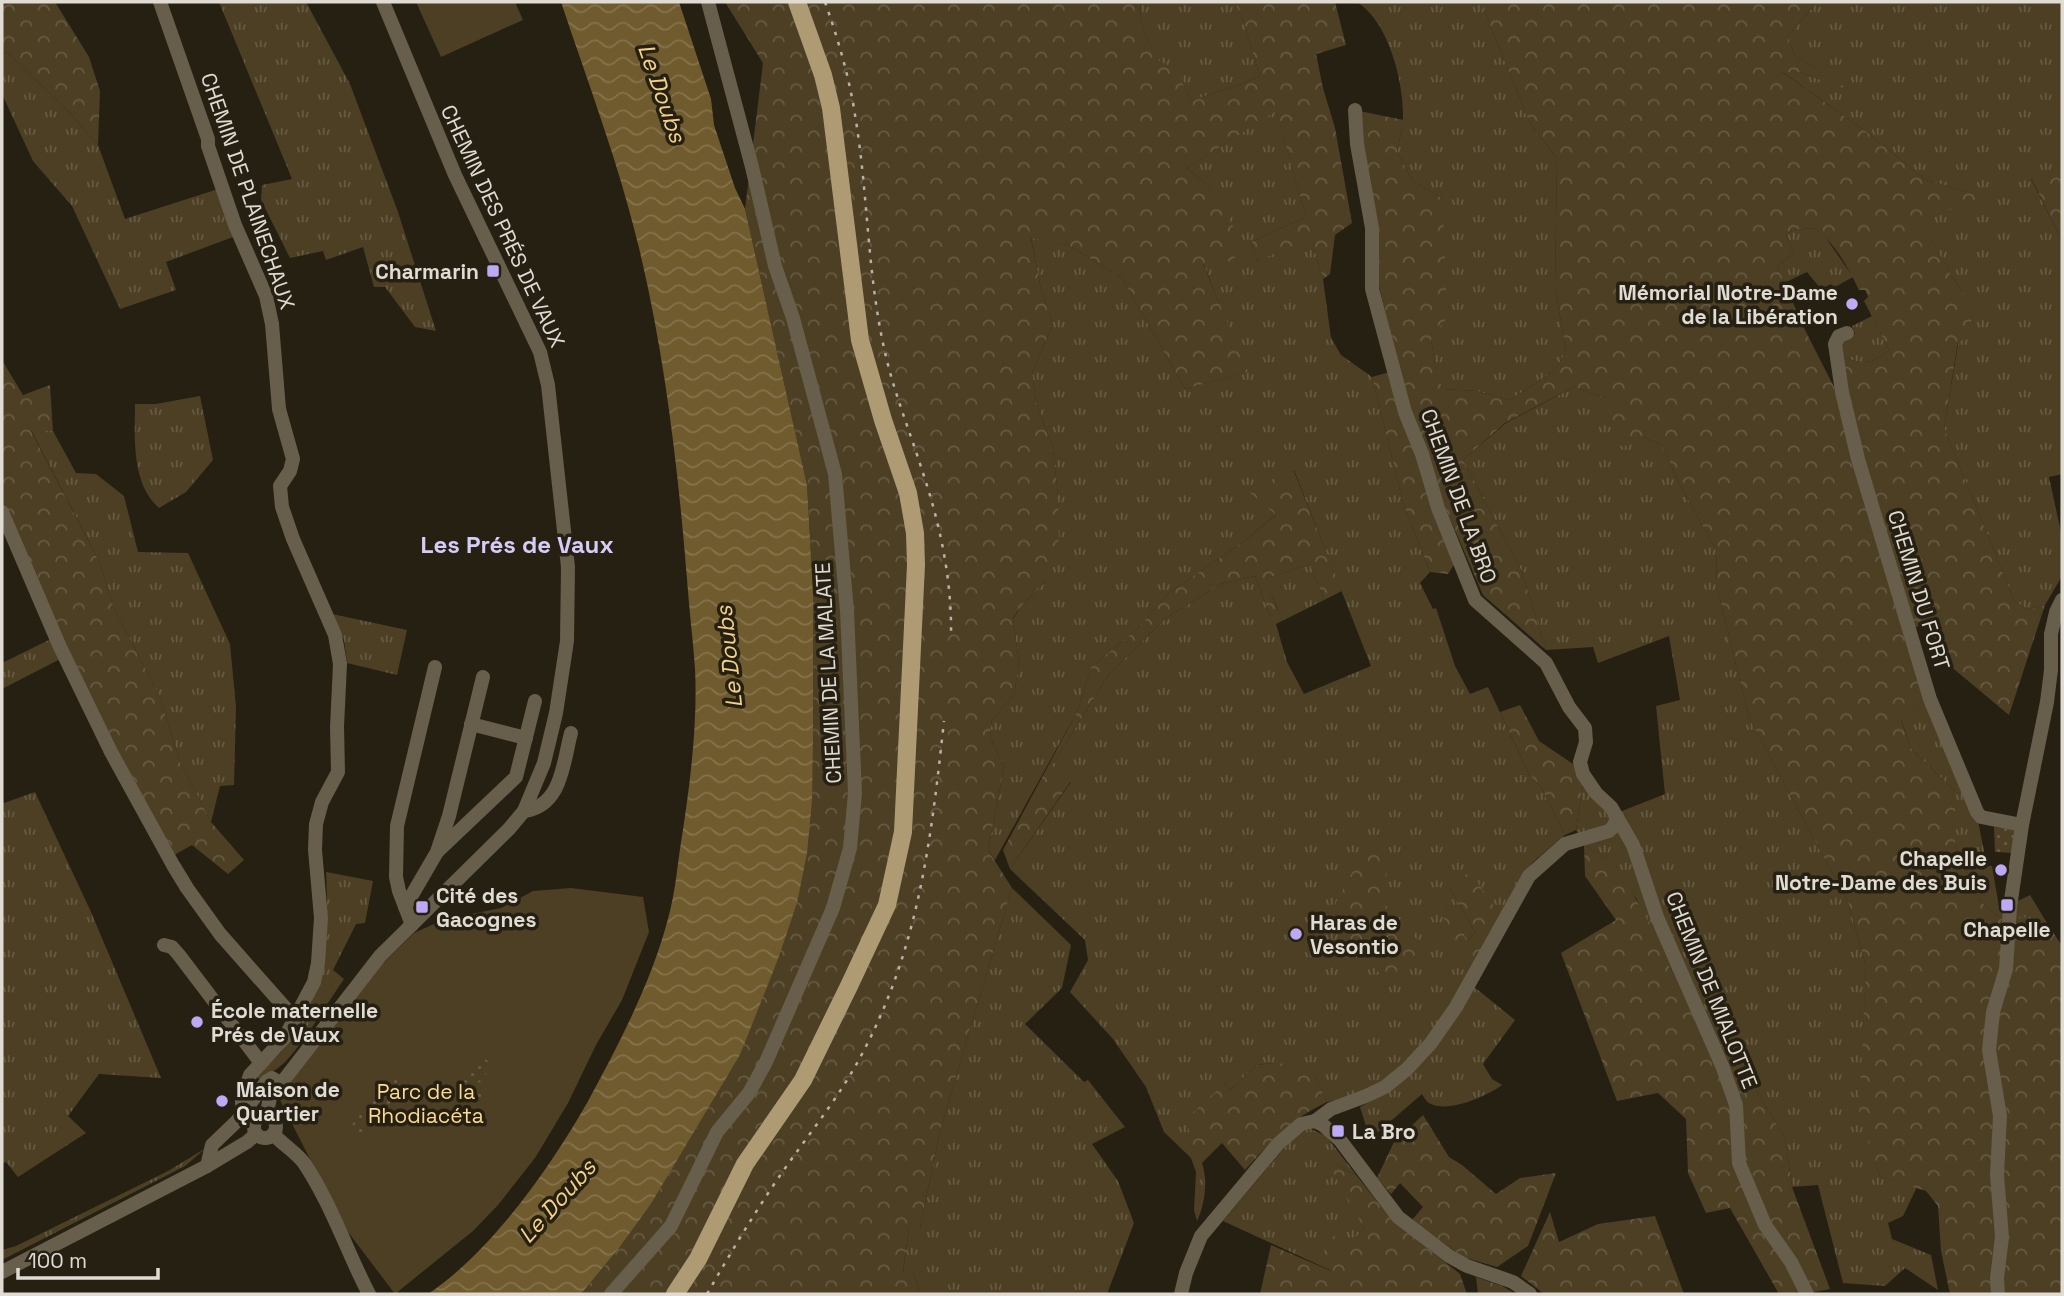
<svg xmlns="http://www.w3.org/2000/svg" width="2064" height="1296" font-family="'Space Grotesk',sans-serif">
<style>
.grass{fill:url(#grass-tufts)}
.forest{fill:url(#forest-crowns);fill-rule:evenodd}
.park{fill:#4c3f24}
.garden{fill:url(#garden-dots)}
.water{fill:url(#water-waves)}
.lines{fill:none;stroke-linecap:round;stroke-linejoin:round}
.minor{stroke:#675e4b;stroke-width:14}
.major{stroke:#ae9b74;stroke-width:18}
.rail{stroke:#b8b3aa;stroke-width:2.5;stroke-dasharray:3.5 7;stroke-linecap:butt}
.poi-dot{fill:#bcaaf5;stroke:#262013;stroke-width:2.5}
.labels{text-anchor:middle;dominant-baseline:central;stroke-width:7;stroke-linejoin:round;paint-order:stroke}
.street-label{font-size:21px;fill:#e0dbd3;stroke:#262013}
.poi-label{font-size:21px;font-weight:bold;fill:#e0dbd3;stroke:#262013;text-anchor:start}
.park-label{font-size:21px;fill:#fdda92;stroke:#262013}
.water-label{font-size:23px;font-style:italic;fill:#f4d189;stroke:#262013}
.quarter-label{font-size:24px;font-weight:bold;fill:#d5ccf7;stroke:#262013}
</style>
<defs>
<pattern id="grass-tufts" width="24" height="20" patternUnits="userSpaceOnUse" patternTransform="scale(1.75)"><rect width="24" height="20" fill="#4c3f24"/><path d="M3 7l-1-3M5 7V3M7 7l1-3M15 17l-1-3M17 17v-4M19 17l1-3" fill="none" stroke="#665a43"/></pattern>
<pattern id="forest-crowns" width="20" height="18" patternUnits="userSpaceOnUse" patternTransform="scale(1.75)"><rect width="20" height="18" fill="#4c3f24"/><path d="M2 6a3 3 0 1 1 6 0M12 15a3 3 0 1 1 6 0" fill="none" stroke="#665a43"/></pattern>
<pattern id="garden-dots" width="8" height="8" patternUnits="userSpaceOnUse" patternTransform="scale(1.75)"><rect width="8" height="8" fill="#4c3f24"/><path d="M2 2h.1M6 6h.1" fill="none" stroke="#665a43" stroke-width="1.8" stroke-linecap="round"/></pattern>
<pattern id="water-waves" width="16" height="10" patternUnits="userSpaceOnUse" patternTransform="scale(1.75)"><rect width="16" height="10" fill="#705b2e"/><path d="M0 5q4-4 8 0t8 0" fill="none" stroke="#84724b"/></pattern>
</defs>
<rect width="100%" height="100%" fill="#262013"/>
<!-- grass -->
<g class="grass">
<polygon points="219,2 306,2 350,84 398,212 436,331 415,327 385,287 374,287 363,247 326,260 323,251 290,258 261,200 262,185 292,179"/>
<polygon points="1141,2 1235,2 1245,26 1260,77 1191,101 1176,70 1159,62 1140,24"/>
<path d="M1357,2H1481L1530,124L1557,158L1555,287L1566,352L1555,370L1510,400L1476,391L1443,389L1436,372L1431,339L1443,199L1412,180L1397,151C1399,141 1403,129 1403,119C1404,83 1389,22 1357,2Z"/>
<polygon points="1817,2 2062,2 2062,165 2031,179 2062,241 2062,474 2049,477 2062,537 2062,576 2045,605 2028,610 2014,600 1944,428 1966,297 1951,275 1919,218 1987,198 1926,180 1864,130 1781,71 1800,72 1849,90 1794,55 1788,36"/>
<polygon points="2,52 8,53 67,110 98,145 125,219 218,189 233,237 166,262 176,290 120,309 72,206 33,161 2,94"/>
<path d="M1276,110L1306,217L1251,242L1257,261L1311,237L1323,279L1331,338L1341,355L1372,377L1404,506L1430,572L1420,583L1433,609L1436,608L1455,666L1470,694L1488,687L1529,774L1541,787L1565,835L1532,863L1500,916L1450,888L1475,932L1467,942L1445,904L1469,974C1447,1013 1420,1061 1379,1084C1363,1093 1345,1098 1327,1102L1315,1076L1272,1063L1257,1065L1230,1090L1225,1083L1189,1143C1193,1149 1200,1156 1202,1163C1208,1181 1205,1204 1197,1221L1194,1210L1196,1172L1191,1158L1164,1132L1146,1087L1113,1039L1070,992L1088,960L1085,940L1010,869L1071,782L1054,762L1109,674L1166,618L1221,584L1255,576L1270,616L1278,610L1271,593V577L1310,564L1324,600L1276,624L1287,662L1304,694L1371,666L1294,470L1277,514L1243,542L1170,592L1137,629L1091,667L1077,712L995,860L988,850L1004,768L990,736L992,719L1014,695L1019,663L1013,619L1021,606L1045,582L1058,495L1053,448L1036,402L1032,373L1053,324L1041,290L1031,237L1068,245L1122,278L1185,389L1247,372L1203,263L1213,190L1187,168Z"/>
<polygon points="1814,228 1824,235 1853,277 1833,288 1831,284 1821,289 1807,272 1784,283 1777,266 1794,253 1786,236 1792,230"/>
<path d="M1872,316L1889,350C1872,364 1865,365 1843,357C1840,341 1840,341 1855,334L1852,326Z"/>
<polygon points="1574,387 1606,398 1644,437 1662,445 1680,485 1717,552 1716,583 1749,718 1848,902 1866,966 1860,1114 1880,1177 1917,1187 1903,1216 1888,1223 1892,1239 1931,1255 1938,1290 1905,1268 1885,1286 1843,1283 1818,1185 1792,1187 1785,1138 1734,1054 1670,968 1636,898 1605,857 1584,845 1576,830 1583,784 1617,813 1665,794 1656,706 1680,700 1669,636 1598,663 1593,647 1546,650 1522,572 1463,460 1506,423"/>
<path d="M200,396L213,460L186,492L159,508C131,483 135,439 135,404H156Z"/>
<polygon points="31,430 53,431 76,473 96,474 124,496 138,552 188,553 230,644 236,707 234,785 220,786 211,822 180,762 160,697 114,608 99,561"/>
<polygon points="332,614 407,630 397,675 347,663 344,640"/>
<polygon points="57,636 66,656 2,689 2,663"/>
<polygon points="1924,700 1978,821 1987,866 1992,866 1999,907 2008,906 2030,895 2047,923 2035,928 2004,921 1980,901 1955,844 1955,791 1912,750 1901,720"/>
<polygon points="35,792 91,912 161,1078 99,1074 68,1116 86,1133 18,1177 6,1162 2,1163 2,798 4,803"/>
<path d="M326,872L373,881L365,923L356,924L333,970L344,979C330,999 295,1057 278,1068C271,1073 267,1073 260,1080L256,1076C266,1066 278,1057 286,1046C328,989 329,940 326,872Z"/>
<polygon points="1012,888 1071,945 1062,988 1025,1024 1084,1082 1088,1080 1125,1127 1092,1144 1118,1181 1134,1223 1107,1294 921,1294 913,1272 903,1273 909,1228 920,1228 940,1131"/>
<path d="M1473,986L1515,1020L1483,1064L1492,1079L1502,1085C1487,1096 1447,1114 1429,1103C1426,1101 1424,1097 1422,1094L1370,1139L1360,1107C1423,1075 1438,1044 1473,986Z"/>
<polygon points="1311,1129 1326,1136 1357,1176 1335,1163 1364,1228 1345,1250 1326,1226 1332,1271 1223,1221 1285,1147 1300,1131"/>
<polygon points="206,1148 185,1166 2,1260 2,1250 16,1246 168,1171"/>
</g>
<!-- forest -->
<g class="forest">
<polygon points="2,2 55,2 89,57 100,91 98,145 67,110 8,53 2,52"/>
<polygon points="725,2 1141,2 1140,24 1159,61 1176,69 1191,101 1260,77 1245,26 1235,2 1335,2 1346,45 1316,54 1323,88 1335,128 1352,223 1335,235 1330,274 1323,279 1311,238 1257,261 1251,242 1306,217 1276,111 1187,168 1213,190 1240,239 1234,261 1203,264 1248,372 1185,389 1122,278 1068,245 1031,238 1041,290 1053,324 1032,373 1036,402 1053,448 1058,495 1059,539 1045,582 1021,606 1013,618 1019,663 1014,695 992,719 990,736 1004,768 988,850 1012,888 940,1131 920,1228 909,1228 903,1272 913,1272 921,1294 581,1294 619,1248 651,1204 740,1055 797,903 813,737 813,592 807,485 745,209 763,63"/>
<path d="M1481,2H1817L1788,36L1794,55L1853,92L1800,72H1782L1864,130L1926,180L1988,198L1920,219L1951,275L1966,297L1971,320L1972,337L1958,342L1944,428L2014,600L2028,610L2045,605L2009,715L1943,660L1928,623L1907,630L1924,700L1901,721L1912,750L1955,791V844L1980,901L2004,921L2025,917L2035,928L2047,923L2062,946V1294H1950L1941,1251L1938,1206L1926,1191L1880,1177L1859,1114L1866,966L1848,902L1749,718L1716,583L1717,552L1680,485L1662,445L1644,437L1621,448L1606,398L1574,387L1505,423L1463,460L1522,572L1546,650L1483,595L1445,507L1406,400L1379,286L1378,228L1362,143L1359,111L1404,120L1397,151L1412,180L1443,199L1447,318L1431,339L1436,371L1443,389L1476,391L1510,400L1555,370L1566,352L1555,287L1557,158L1530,124ZM1814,228C1835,242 1848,268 1859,290H1865L1868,297L1864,301L1889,350C1872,364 1865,365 1843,357L1837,393L1804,328L1777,266L1794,253L1786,236L1792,230Z"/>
<polygon points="2062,165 2062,241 2031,178"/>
<polygon points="2,360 23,395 50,385 53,431 31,431 99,561 114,608 160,697 180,762 211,822 244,860 228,874 192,845 174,855 66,656 2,505"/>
<polygon points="1390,372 1457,560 1448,574 1430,572 1404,506 1372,377"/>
<polygon points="1293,469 1342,591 1324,600 1310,564 1271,577 1271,593 1278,611 1270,616 1255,576 1221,584 1166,618 1109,674 1054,762 1071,781 1010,869 1003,850 1077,712 1091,667 1137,629 1170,592 1243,542 1276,515 1248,491"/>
<polygon points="1520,705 1539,741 1573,764 1583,784 1576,830 1565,835 1541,787 1529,774 1500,712"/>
<polygon points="1584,845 1605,857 1623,876 1652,928 1670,968 1734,1054 1785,1138 1792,1187 1830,1289 1804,1294 1779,1294 1730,1208 1706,1213 1688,1173 1686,1119 1658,1093 1617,1101 1561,953 1616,920 1585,876"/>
<polygon points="1364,851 1388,856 1384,903 1432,956 1385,979 1327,919"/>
<polygon points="1470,871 1500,916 1469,973 1428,885 1445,904 1468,941 1475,932 1450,888"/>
<path d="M1272,1063L1288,1064L1315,1076L1327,1102C1290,1119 1273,1140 1245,1170L1222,1143L1202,1163L1189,1143V1116L1225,1083L1230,1090L1257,1065Z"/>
<polygon points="1423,1115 1449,1157 1462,1165 1496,1194 1520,1178 1556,1173 1528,1246 1497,1267 1463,1257 1412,1220 1423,1207 1400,1183 1391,1194 1377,1178 1394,1142"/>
<polygon points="1335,1163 1357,1176 1391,1219 1460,1274 1467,1294 1260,1294 1271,1245 1331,1271 1318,1231 1326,1226 1345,1249 1364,1228 1330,1167"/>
<polygon points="1550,1212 1559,1242 1598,1224 1655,1216 1684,1294 1544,1294 1521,1276"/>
<polygon points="1476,1277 1502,1286 1516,1294 1478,1294"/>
</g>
<!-- park -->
<g class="park">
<polygon points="416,2 515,2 523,20 441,57"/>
<polygon points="571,888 643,897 649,932 622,1000 596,1045 568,1103 535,1158 498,1205 473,1231 395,1294 345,1228 279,1098 381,965 414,933 445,919 501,908 533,891"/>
</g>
<!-- garden -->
<g class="garden">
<polygon points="1994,827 2013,829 2017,835 2014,853 1995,852"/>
<polygon points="483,1057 493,1065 478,1084 489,1092 481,1102 461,1085"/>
<polygon points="392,1072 406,1083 362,1141 348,1130"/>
</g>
<!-- water -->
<path class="water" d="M561,2H679L711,99L714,125L735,188L745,209L807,485L813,592V737L812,800L807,853L797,903L778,959L740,1055L651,1204L619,1248L581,1294H428C491,1252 550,1168 587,1103C620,1042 653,980 670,911C675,891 677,870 680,849C689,792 698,727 695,669C693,639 689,609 687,579C678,468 665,356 639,248C619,164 588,83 561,2Z"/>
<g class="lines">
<!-- minor -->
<g class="minor">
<polyline points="160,2 208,139 208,146 235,225 266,296 272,324 279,409 293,459 290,471 280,486 282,507 293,539 335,635 340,664 337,727 338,772 322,802 316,824 315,850 321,918 318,963 314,982 285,1037 250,1075 242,1098 242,1103 246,1105"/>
<polyline points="1355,110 1357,144 1372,228 1372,289 1405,412 1422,454 1438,508 1475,600 1546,663 1569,707 1585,728 1586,742 1580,762 1583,774 1596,793 1611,807 1633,845 1657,917 1723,1068 1736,1105 1739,1163 1765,1225 1791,1262 1807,1294"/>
<polyline points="1847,333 1839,336 1835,344 1842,392 1858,459 1930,699 1977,812 1981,817 2022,825"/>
<polyline points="2,512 60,647 111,752 173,865 187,888 220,934 295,1019"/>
<polyline points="471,724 526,738"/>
<path d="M524,811C562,806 563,763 571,733"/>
<polyline points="438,851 516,777 535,701"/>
<polyline points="405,907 437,852 449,816 483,677"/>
<polyline points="412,925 399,891 396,877 397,826 435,667"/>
<polyline points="164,945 172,947 179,955 261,1063"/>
<polyline points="266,1116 270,1098 380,956 509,829 524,811 544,763 556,713 567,641 568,567 548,385 540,352 455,175 383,2"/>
<circle cx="265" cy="1127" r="11"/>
<polyline points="1315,1121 1331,1109 1366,1096 1385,1087 1407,1069 1431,1043 1456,1007 1529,876 1565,844 1609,831 1614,826 1617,817"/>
<path d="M273,1134C282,1144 296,1152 304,1163C331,1203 347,1252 369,1294"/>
<polyline points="207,1166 212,1145 237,1121 267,1081 272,1078 281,1083"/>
<polyline points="2,1272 207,1166 247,1142 256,1134"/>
<polyline points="611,1294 671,1226 717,1132 749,1093 766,1062 833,908 850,848 855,793 847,611 835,474 793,318 775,266 752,167 708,2"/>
<polyline points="1181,1294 1186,1273 1201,1236 1278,1144 1301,1124 1315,1121 1323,1125 1340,1140 1398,1217 1449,1256 1467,1266 1513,1282 1530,1294"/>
<polyline points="1998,1294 1997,1278 2002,1237 1997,1175 2000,1116 1989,1050 1993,1012 2006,969 2010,907 2022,825 2047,702 2051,670 2051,634 2056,612 2062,600"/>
</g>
<!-- major -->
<polyline class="major" points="675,1294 698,1259 745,1164 803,1080 849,986 887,905 903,832 916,565 915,533 908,493 883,420 860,340 831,108 823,75 797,2"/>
<!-- rail -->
<g class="rail">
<path d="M825,2C838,39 849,76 855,115C868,192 867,271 884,348C893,390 909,429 922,470C940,524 952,579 951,637"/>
<path d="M707,1294C730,1254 753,1215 779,1177C807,1136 839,1098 862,1054C919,947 931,840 944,721"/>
</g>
</g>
<!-- markers -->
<g class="poi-dot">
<rect x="486" y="264" width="14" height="14" rx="3.5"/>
<circle cx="1852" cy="304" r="7"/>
<circle cx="2001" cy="870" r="7"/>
<rect x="2000" y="898" width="14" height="14" rx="3.5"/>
<rect x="415" y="900" width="14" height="14" rx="3.5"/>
<circle cx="1296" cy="934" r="7"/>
<circle cx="197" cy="1022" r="7"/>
<circle cx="222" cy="1101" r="7"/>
<rect x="1331" y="1124" width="14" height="14" rx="3.5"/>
</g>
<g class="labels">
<!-- street labels -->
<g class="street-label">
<text transform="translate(248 191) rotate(71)">CHEMIN DE PLAINECHAUX</text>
<text transform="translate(503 226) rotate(65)">CHEMIN DES PRÉS DE VAUX</text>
<text transform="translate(1459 496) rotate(70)">CHEMIN DE LA BRO</text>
<text transform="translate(1919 590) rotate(73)">CHEMIN DU FORT</text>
<text transform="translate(828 673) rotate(-93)">CHEMIN DE LA MALATE</text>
<text transform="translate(1712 990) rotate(68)">CHEMIN DE MIALOTTE</text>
</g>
<!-- poi labels -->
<g class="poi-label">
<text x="479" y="271" text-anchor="end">Charmarin</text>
<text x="1838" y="292" text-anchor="end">Mémorial Notre-Dame<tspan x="1838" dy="24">de la Libération</tspan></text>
<text x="1987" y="858" text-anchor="end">Chapelle<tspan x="1987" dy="24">Notre-Dame des Buis</tspan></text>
<text x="436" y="895">Cité des<tspan x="436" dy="24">Gacognes</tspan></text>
<text x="1310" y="922">Haras de<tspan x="1310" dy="24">Vesontio</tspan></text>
<text x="2007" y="929" text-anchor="middle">Chapelle</text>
<text x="211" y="1010">École maternelle<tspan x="211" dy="24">Prés de Vaux</tspan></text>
<text x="236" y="1089">Maison de<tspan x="236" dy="24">Quartier</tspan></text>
<text x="1352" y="1131">La Bro</text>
</g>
<!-- park labels -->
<g class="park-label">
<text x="426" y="1091">Parc de la<tspan x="426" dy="24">Rhodiacéta</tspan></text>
</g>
<!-- water labels -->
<g class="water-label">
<text transform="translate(662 93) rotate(71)">Le Doubs</text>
<text transform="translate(729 657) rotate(-96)">Le Doubs</text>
<text transform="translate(557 1201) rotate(-48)">Le Doubs</text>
</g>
<!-- quarter labels -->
<g class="quarter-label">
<text x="517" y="544">Les Prés de Vaux</text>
</g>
</g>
<!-- border -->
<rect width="2064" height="1296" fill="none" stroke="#e0dbd3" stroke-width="7"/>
<!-- scale -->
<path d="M18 1268v10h140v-10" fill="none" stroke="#e0dbd3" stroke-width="3.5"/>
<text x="28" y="1268" font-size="21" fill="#e0dbd3" stroke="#262013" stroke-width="5" paint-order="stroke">100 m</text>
</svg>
